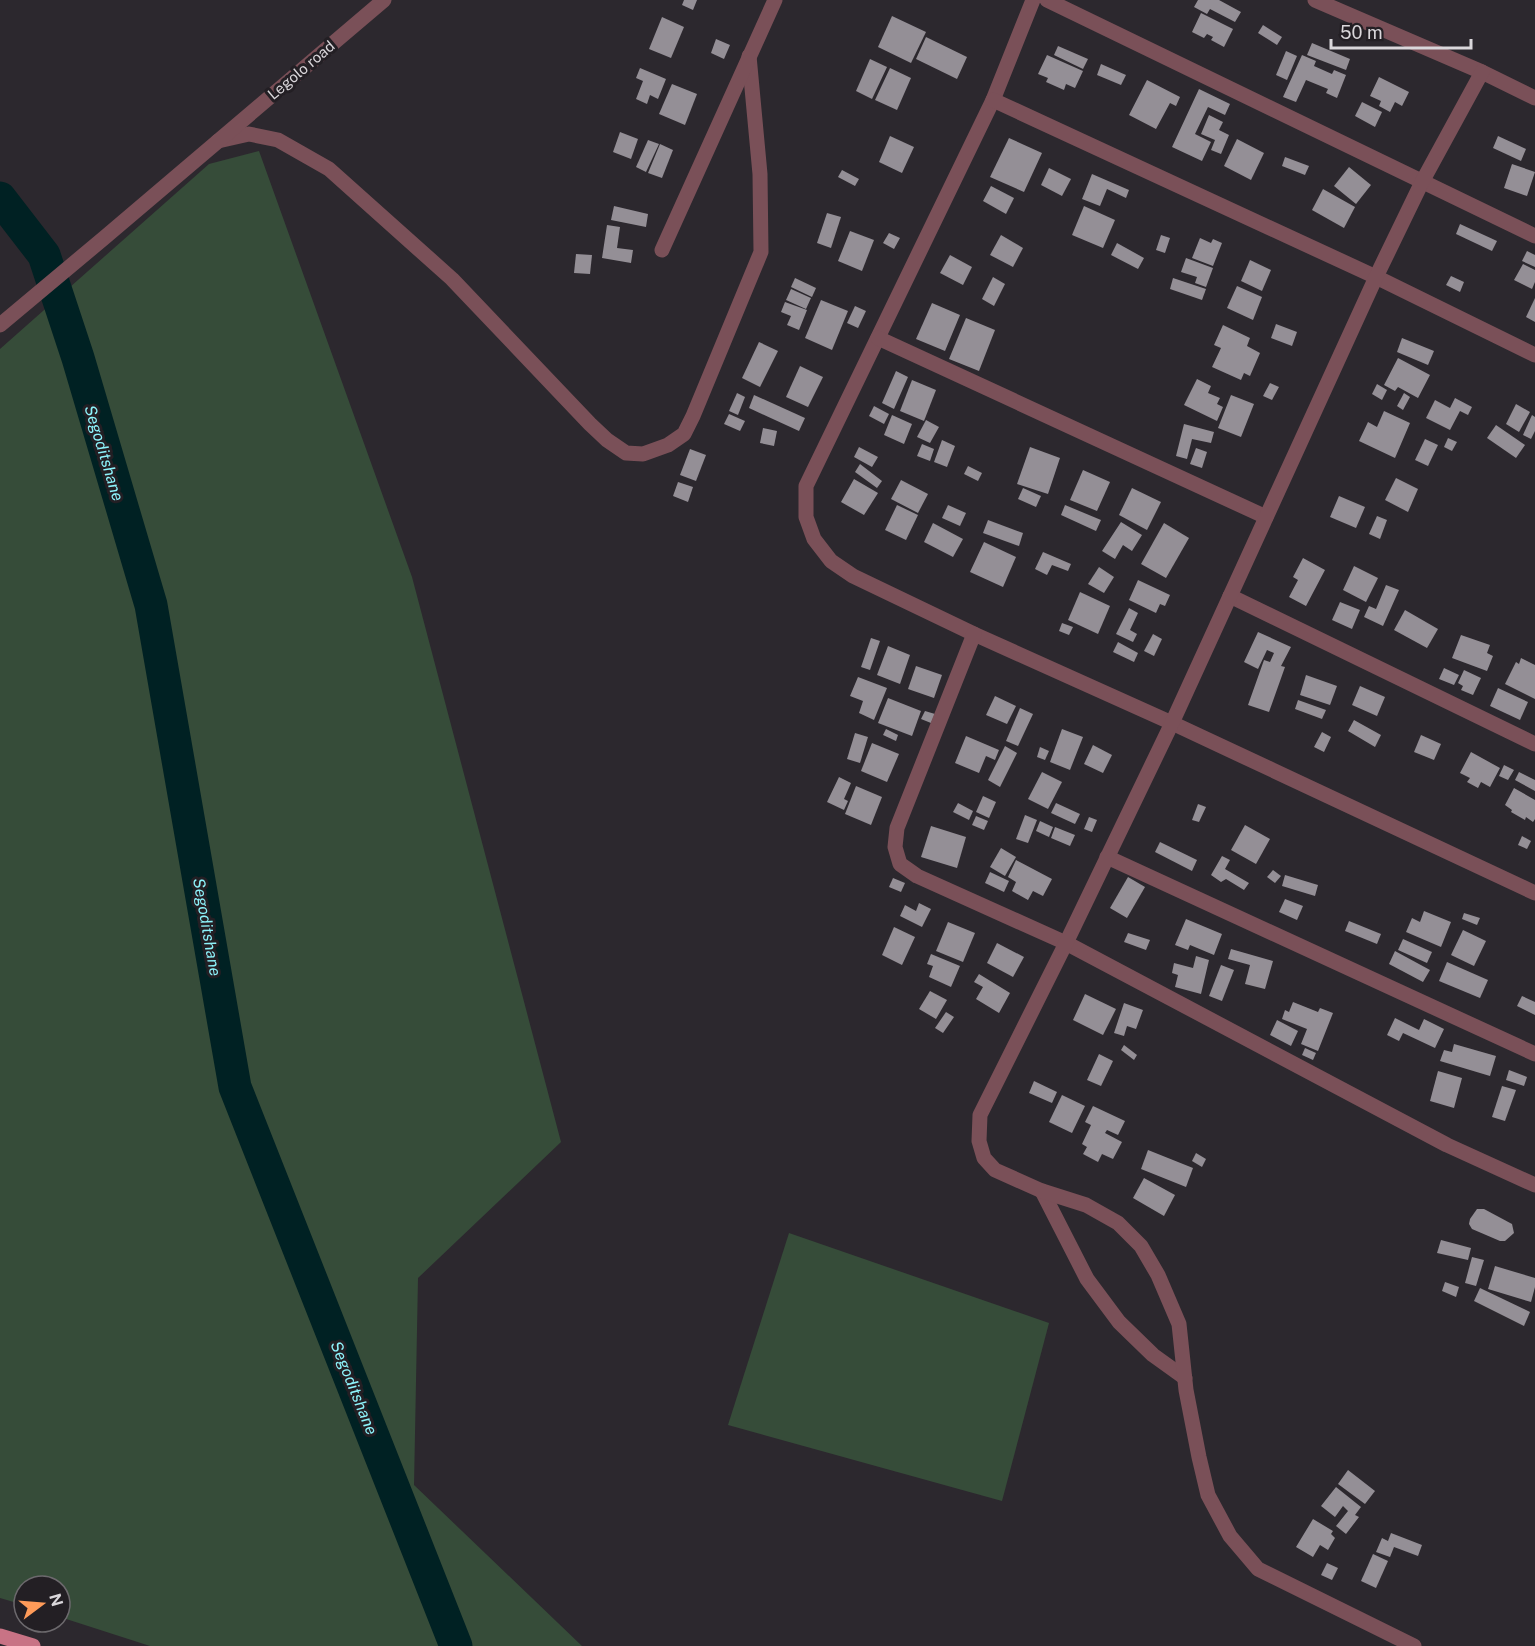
<svg xmlns="http://www.w3.org/2000/svg" width="1535" height="1646" font-family="'Public Sans',sans-serif">
<style>
.green{fill:#364c39}
.lines{fill:none;stroke-linecap:round;stroke-linejoin:round}
.river{stroke:#002123;stroke-width:33}
.building{fill:#948f96}
.street{stroke:#7a5058;stroke-width:15}
.primary{stroke:#c87385;stroke-width:15}
.labels{text-anchor:middle;dominant-baseline:central;stroke-width:6;stroke-linejoin:round;paint-order:stroke}
.street-label{font-size:15px;fill:#dad7db;stroke:#231f24}
.water-label{font-size:16px;font-style:italic;fill:#8df3fb;stroke:#231f24}
</style>
<rect width="100%" height="100%" fill="#2c282e"/>
<!-- green -->
<g class="green">
<polygon points="259,151 412,577 561,1142 418,1278 414,1485 582,1646 150,1646 60,1617 60,1586 24,1586 24,1605 0,1598 0,349 209,164"/>
<polygon points="789,1233 1049,1323 1002,1501 728,1425"/>
</g>
<g class="lines">
<!-- river -->
<polyline class="river" points="0,198 44,255 78,358 151,605 235,1087 456,1646"/>
</g>
<!-- building -->
<g class="building">
<polygon points="684,0 697,0 693,10 682,5"/>
<polygon points="1198,0 1219,0 1241,12 1235,22 1210,9 1207,14 1194,7"/>
<polygon points="1201,13 1233,29 1224,47 1211,40 1213,37 1207,34 1204,38 1192,32"/>
<polygon points="892,16 926,32 911,63 878,47"/>
<polygon points="662,17 684,27 671,58 649,49"/>
<polygon points="1263,25 1282,37 1277,45 1258,33"/>
<polygon points="926,37 967,57 957,79 916,59"/>
<polygon points="716,39 730,45 724,59 711,53"/>
<polygon points="1312,43 1350,59 1346,70 1307,55"/>
<polygon points="1058,46 1088,59 1083,69 1054,55"/>
<polygon points="1286,51 1297,56 1287,80 1276,75"/>
<polygon points="1047,55 1083,71 1075,88 1066,84 1064,90 1046,82 1048,78 1038,74"/>
<polygon points="1302,55 1316,61 1314,66 1332,74 1334,70 1346,75 1337,98 1326,93 1328,89 1306,80 1296,102 1283,97"/>
<polygon points="870,59 887,67 872,99 856,91"/>
<polygon points="1101,64 1126,75 1121,85 1097,75"/>
<polygon points="640,68 666,79 658,99 650,95 647,104 636,99 643,81 636,78"/>
<polygon points="890,68 911,78 897,110 875,100"/>
<polygon points="1379,77 1409,92 1402,106 1395,102 1390,112 1379,106 1381,101 1370,96"/>
<polygon points="1147,80 1180,97 1176,106 1170,103 1156,129 1129,115"/>
<polygon points="672,84 697,94 685,125 659,114"/>
<polygon points="1199,89 1230,104 1225,115 1208,107 1195,134 1211,142 1202,161 1172,147"/>
<polygon points="1362,102 1382,112 1375,127 1355,116"/>
<polygon points="1209,115 1223,122 1219,130 1229,135 1221,154 1211,150 1215,140 1201,134"/>
<polygon points="620,132 638,139 631,159 613,152"/>
<polygon points="890,136 914,147 902,173 879,162"/>
<polygon points="1498,136 1526,149 1521,161 1493,148"/>
<polygon points="1009,138 1042,153 1024,192 990,177"/>
<polygon points="1237,139 1264,153 1251,180 1224,166"/>
<polygon points="648,140 659,144 646,172 636,167"/>
<polygon points="660,144 673,150 662,178 648,173"/>
<polygon points="1285,157 1309,166 1305,175 1282,166"/>
<polygon points="1512,164 1535,172 1527,196 1504,188"/>
<polygon points="1349,167 1371,185 1356,204 1334,186"/>
<polygon points="1049,168 1071,179 1062,196 1041,185"/>
<polygon points="842,170 859,179 855,186 838,177"/>
<polygon points="1092,174 1129,190 1126,198 1107,189 1100,206 1082,199"/>
<polygon points="991,186 1014,198 1006,214 983,201"/>
<polygon points="1323,189 1355,207 1344,228 1312,210"/>
<polygon points="614,206 648,214 646,227 611,220"/>
<polygon points="1084,206 1115,220 1103,248 1072,235"/>
<polygon points="827,213 841,217 831,248 817,243"/>
<polygon points="1460,224 1497,241 1492,251 1456,234"/>
<polygon points="607,225 620,227 617,248 633,250 631,263 602,258"/>
<polygon points="850,231 874,240 862,271 838,261"/>
<polygon points="889,233 900,238 894,249 883,243"/>
<polygon points="1001,235 1023,248 1013,267 990,255"/>
<polygon points="1161,235 1170,238 1165,253 1156,250"/>
<polygon points="1200,238 1211,243 1213,239 1222,243 1213,266 1192,258"/>
<polygon points="1117,243 1144,258 1138,269 1111,255"/>
<polygon points="1527,251 1535,255 1535,267 1522,261"/>
<polygon points="576,254 592,255 590,274 574,273"/>
<polygon points="950,255 972,267 963,285 940,273"/>
<polygon points="1186,258 1213,268 1206,287 1195,283 1197,277 1181,272"/>
<polygon points="1250,260 1271,270 1262,291 1241,281"/>
<polygon points="1523,264 1535,270 1535,282 1532,289 1514,280"/>
<polygon points="1451,276 1464,282 1460,292 1446,285"/>
<polygon points="993,277 1005,284 994,306 982,299"/>
<polygon points="795,278 816,288 812,297 791,287"/>
<polygon points="1173,278 1206,289 1202,300 1170,289"/>
<polygon points="1237,286 1262,297 1253,320 1227,308"/>
<polygon points="791,289 811,298 806,309 786,300"/>
<polygon points="1535,298 1535,322 1526,317"/>
<polygon points="821,300 848,311 832,350 805,338"/>
<polygon points="785,302 807,310 799,330 787,325 791,316 781,312"/>
<polygon points="932,303 960,315 945,351 916,339"/>
<polygon points="855,306 866,311 858,328 847,323"/>
<polygon points="966,318 995,330 979,371 949,359"/>
<polygon points="1276,324 1297,332 1292,346 1271,338"/>
<polygon points="1223,325 1250,338 1247,346 1260,353 1250,376 1244,373 1241,380 1212,367 1221,348 1214,345"/>
<polygon points="1402,338 1434,351 1428,365 1397,352"/>
<polygon points="759,342 778,351 760,387 742,378"/>
<polygon points="1398,358 1430,375 1418,398 1398,387 1395,391 1384,385"/>
<polygon points="800,366 823,377 808,407 786,397"/>
<polygon points="896,371 908,377 894,409 882,403"/>
<polygon points="1197,379 1211,386 1208,393 1220,398 1217,404 1223,407 1217,421 1184,405"/>
<polygon points="912,380 936,390 924,421 900,411"/>
<polygon points="1270,383 1279,387 1272,400 1263,396"/>
<polygon points="1377,384 1387,390 1382,400 1372,394"/>
<polygon points="737,393 745,397 738,415 729,411"/>
<polygon points="1404,393 1410,397 1403,410 1397,406"/>
<polygon points="754,395 805,418 799,431 749,408"/>
<polygon points="1231,395 1254,404 1241,437 1218,428"/>
<polygon points="1455,398 1472,407 1468,415 1460,411 1450,430 1426,418 1435,400 1450,408"/>
<polygon points="1516,404 1530,412 1519,432 1506,424"/>
<polygon points="874,406 889,414 884,424 869,416"/>
<polygon points="1384,411 1410,423 1395,458 1359,441 1368,422 1377,427"/>
<polygon points="729,414 745,421 740,431 724,424"/>
<polygon points="892,415 912,424 904,444 884,435"/>
<polygon points="1532,415 1535,417 1535,431 1531,439 1523,435"/>
<polygon points="926,420 939,427 930,443 917,437"/>
<polygon points="1184,424 1214,432 1211,443 1192,439 1187,459 1176,456"/>
<polygon points="1496,425 1525,445 1516,458 1487,438"/>
<polygon points="763,428 777,431 774,446 760,443"/>
<polygon points="1448,438 1457,442 1452,451 1444,447"/>
<polygon points="1425,439 1438,445 1428,466 1415,460"/>
<polygon points="942,440 955,446 947,467 934,462"/>
<polygon points="922,444 934,449 930,461 917,456"/>
<polygon points="859,447 878,457 872,467 854,457"/>
<polygon points="1030,447 1060,458 1048,494 1017,484"/>
<polygon points="1196,448 1207,452 1202,468 1190,464"/>
<polygon points="690,449 706,455 696,481 680,475"/>
<polygon points="860,464 882,481 877,488 855,472"/>
<polygon points="968,466 982,473 978,481 964,474"/>
<polygon points="1083,470 1110,482 1097,511 1070,500"/>
<polygon points="1396,478 1418,489 1408,512 1385,500"/>
<polygon points="854,479 878,493 864,515 841,502"/>
<polygon points="901,480 928,494 918,513 891,499"/>
<polygon points="678,482 693,487 688,502 673,496"/>
<polygon points="1023,488 1041,496 1036,507 1018,499"/>
<polygon points="1132,488 1161,502 1147,530 1119,515"/>
<polygon points="1339,496 1365,507 1356,528 1330,517"/>
<polygon points="897,505 918,515 906,540 885,530"/>
<polygon points="948,505 966,513 960,526 942,518"/>
<polygon points="1065,505 1101,520 1096,531 1061,515"/>
<polygon points="1377,516 1387,520 1380,539 1369,534"/>
<polygon points="988,520 1023,533 1019,546 983,533"/>
<polygon points="1121,522 1142,535 1132,551 1123,545 1115,559 1102,551"/>
<polygon points="933,523 963,539 953,557 924,542"/>
<polygon points="1164,523 1189,538 1166,578 1141,564"/>
<polygon points="984,542 1016,557 1003,587 970,572"/>
<polygon points="1043,552 1071,564 1068,571 1052,565 1047,575 1035,569"/>
<polygon points="1303,558 1325,570 1306,606 1289,597 1298,580 1293,577"/>
<polygon points="1354,566 1378,578 1366,602 1343,590"/>
<polygon points="1099,567 1114,577 1104,593 1088,584"/>
<polygon points="1138,580 1170,595 1165,606 1160,604 1156,613 1129,600"/>
<polygon points="1386,585 1399,590 1383,626 1364,617 1369,606 1376,609"/>
<polygon points="1080,592 1110,606 1098,634 1068,620"/>
<polygon points="1340,602 1360,610 1352,629 1332,620"/>
<polygon points="1129,608 1138,613 1130,630 1137,634 1133,642 1116,634"/>
<polygon points="1405,610 1438,629 1427,648 1394,630"/>
<polygon points="1062,623 1073,627 1069,635 1059,631"/>
<polygon points="1258,632 1291,647 1281,666 1285,667 1269,712 1248,705 1264,660 1270,662 1274,653 1267,650 1258,669 1244,662"/>
<polygon points="1153,634 1162,639 1154,656 1144,651"/>
<polygon points="1461,635 1490,645 1487,653 1493,656 1487,671 1452,658"/>
<polygon points="871,638 880,641 870,670 861,667"/>
<polygon points="1118,642 1138,653 1134,662 1113,652"/>
<polygon points="888,646 910,655 900,684 877,675"/>
<polygon points="1521,658 1535,665 1535,699 1505,684 1516,662 1519,664"/>
<polygon points="916,666 942,675 934,698 908,689"/>
<polygon points="1444,668 1459,675 1454,685 1439,679"/>
<polygon points="1464,670 1481,678 1473,695 1461,690 1463,686 1458,683"/>
<polygon points="1306,675 1337,686 1330,705 1300,695"/>
<polygon points="858,677 887,688 874,720 859,713 863,701 850,696"/>
<polygon points="1360,686 1385,697 1377,716 1352,705"/>
<polygon points="1498,688 1528,702 1520,720 1490,706"/>
<polygon points="995,696 1016,706 1007,724 986,715"/>
<polygon points="888,698 921,711 912,736 878,723"/>
<polygon points="1298,700 1326,710 1322,719 1295,709"/>
<polygon points="1020,708 1033,714 1018,746 1006,741"/>
<polygon points="925,711 935,714 931,723 921,719"/>
<polygon points="1354,720 1381,735 1375,747 1348,731"/>
<polygon points="886,729 898,735 896,741 883,735"/>
<polygon points="1062,729 1083,737 1070,770 1050,762"/>
<polygon points="1322,732 1331,737 1324,752 1314,747"/>
<polygon points="855,733 868,737 860,763 847,759"/>
<polygon points="1421,735 1441,744 1434,760 1414,752"/>
<polygon points="966,736 999,750 995,760 986,756 979,773 955,763"/>
<polygon points="872,743 899,754 887,782 861,771"/>
<polygon points="1093,745 1112,755 1103,773 1084,764"/>
<polygon points="1005,746 1017,753 1000,787 988,780"/>
<polygon points="1040,747 1049,751 1045,760 1037,757"/>
<polygon points="1471,752 1500,768 1490,787 1481,782 1478,788 1467,782 1470,778 1460,773"/>
<polygon points="1504,765 1514,770 1508,780 1499,776"/>
<polygon points="1042,772 1062,782 1048,809 1028,799"/>
<polygon points="1519,772 1535,780 1535,791 1515,780"/>
<polygon points="839,777 851,783 844,799 848,801 844,810 827,802"/>
<polygon points="856,786 882,797 871,825 845,814"/>
<polygon points="1514,788 1535,800 1535,819 1533,822 1526,817 1525,820 1511,812 1512,810 1505,805"/>
<polygon points="983,796 996,802 989,818 976,812"/>
<polygon points="958,803 973,811 969,820 953,812"/>
<polygon points="1056,803 1080,814 1075,824 1051,813"/>
<polygon points="1198,804 1206,807 1199,822 1192,820"/>
<polygon points="1025,815 1037,820 1028,843 1016,839"/>
<polygon points="976,816 988,821 984,830 972,825"/>
<polygon points="1089,817 1097,820 1092,832 1084,829"/>
<polygon points="1040,821 1053,827 1049,837 1036,831"/>
<polygon points="1245,825 1270,839 1256,864 1231,850"/>
<polygon points="931,826 966,837 957,868 921,857"/>
<polygon points="1055,827 1075,835 1070,846 1051,838"/>
<polygon points="1522,836 1531,841 1527,849 1518,845"/>
<polygon points="1160,842 1197,860 1192,871 1155,852"/>
<polygon points="1001,848 1016,857 1005,876 990,867"/>
<polygon points="1222,856 1230,860 1225,869 1249,883 1244,890 1226,879 1221,882 1211,875"/>
<polygon points="1016,860 1052,879 1043,896 1033,891 1028,900 1012,891 1016,882 1008,877"/>
<polygon points="1273,870 1281,876 1275,883 1267,877"/>
<polygon points="990,872 1009,881 1004,892 985,883"/>
<polygon points="1285,875 1318,885 1315,896 1282,886"/>
<polygon points="1128,877 1145,887 1127,918 1110,908"/>
<polygon points="893,878 905,883 901,892 889,887"/>
<polygon points="1285,899 1303,906 1297,920 1279,912"/>
<polygon points="919,903 931,909 922,927 900,916 905,905 916,911"/>
<polygon points="1424,911 1451,922 1441,947 1406,932 1412,918 1420,922"/>
<polygon points="1464,913 1480,918 1477,925 1462,919"/>
<polygon points="1186,919 1222,934 1214,955 1190,945 1188,950 1175,945"/>
<polygon points="1349,921 1381,934 1377,944 1345,931"/>
<polygon points="948,922 975,933 963,962 936,951"/>
<polygon points="894,927 915,937 902,965 882,955"/>
<polygon points="1463,930 1486,941 1474,966 1451,955"/>
<polygon points="1128,933 1150,940 1146,950 1124,942"/>
<polygon points="1403,939 1432,952 1427,963 1398,950"/>
<polygon points="997,943 1024,957 1013,977 987,963"/>
<polygon points="1231,949 1273,961 1265,989 1245,984 1250,965 1228,959"/>
<polygon points="1395,951 1430,970 1423,982 1389,964"/>
<polygon points="931,954 960,966 951,987 929,977 933,966 927,964"/>
<polygon points="1196,956 1209,960 1201,994 1175,987 1178,975 1172,973 1174,963 1193,968"/>
<polygon points="1447,962 1488,980 1480,998 1439,981"/>
<polygon points="1221,965 1234,970 1222,1001 1209,996"/>
<polygon points="979,974 1010,993 999,1013 976,999 983,987 974,982"/>
<polygon points="930,991 947,1000 936,1019 919,1009"/>
<polygon points="1085,994 1116,1009 1103,1035 1073,1020"/>
<polygon points="1522,996 1535,1002 1535,1015 1517,1006"/>
<polygon points="1293,1002 1318,1012 1320,1008 1333,1013 1318,1051 1301,1044 1307,1029 1282,1019 1285,1010 1289,1012"/>
<polygon points="1124,1003 1143,1010 1136,1029 1127,1026 1124,1036 1114,1033"/>
<polygon points="946,1012 954,1017 943,1033 935,1028"/>
<polygon points="1395,1018 1419,1030 1424,1019 1444,1029 1435,1048 1403,1033 1399,1041 1387,1035"/>
<polygon points="1277,1020 1298,1031 1291,1046 1270,1035"/>
<polygon points="1454,1044 1496,1056 1490,1076 1440,1061 1444,1050 1452,1052"/>
<polygon points="1124,1045 1137,1055 1134,1060 1121,1050"/>
<polygon points="1305,1048 1316,1053 1313,1060 1302,1055"/>
<polygon points="1099,1054 1113,1061 1101,1086 1087,1080"/>
<polygon points="1509,1070 1527,1077 1524,1086 1506,1080"/>
<polygon points="1438,1071 1462,1078 1454,1108 1430,1101"/>
<polygon points="1034,1081 1057,1092 1052,1103 1029,1093"/>
<polygon points="1502,1086 1516,1090 1505,1121 1492,1117"/>
<polygon points="1062,1095 1085,1106 1072,1133 1049,1122"/>
<polygon points="1093,1106 1125,1121 1118,1135 1107,1130 1105,1133 1122,1142 1113,1159 1102,1154 1098,1162 1083,1154 1087,1147 1082,1144 1091,1125 1085,1122"/>
<polygon points="1148,1150 1193,1168 1186,1187 1141,1169"/>
<polygon points="1196,1153 1206,1159 1202,1167 1192,1161"/>
<polygon points="1144,1178 1175,1195 1164,1216 1133,1198"/>
<polygon points="1477,1209 1484,1209 1512,1224 1514,1233 1505,1241 1500,1241 1472,1229 1469,1224 1470,1219"/>
<polygon points="1441,1240 1471,1248 1468,1260 1437,1253"/>
<polygon points="1472,1257 1484,1260 1476,1286 1465,1283"/>
<polygon points="1495,1266 1535,1278 1535,1287 1531,1302 1488,1289"/>
<polygon points="1445,1282 1459,1287 1456,1297 1442,1291"/>
<polygon points="1480,1288 1530,1312 1524,1326 1474,1301"/>
<polygon points="1348,1470 1375,1491 1365,1504 1338,1484"/>
<polygon points="1336,1487 1361,1507 1355,1515 1359,1517 1346,1534 1336,1526 1348,1511 1343,1506 1335,1517 1321,1506"/>
<polygon points="1313,1519 1333,1531 1331,1534 1335,1538 1328,1550 1320,1545 1313,1557 1296,1547"/>
<polygon points="1391,1533 1422,1545 1418,1556 1394,1547 1390,1557 1376,1552 1382,1538 1388,1541"/>
<polygon points="1373,1554 1388,1561 1376,1588 1361,1581"/>
<polygon points="1327,1563 1338,1568 1332,1580 1321,1575"/>
</g>
<g class="lines">
<!-- street -->
<g class="street">
<polyline points="1033,0 993,100 806,486 806,517 814,539 831,561 853,576 974,634 1172,723 1535,893"/>
<polyline points="1047,0 1535,236"/>
<polyline points="1315,0 1482,72 1535,98"/>
<polyline points="993,100 1376,277 1535,355"/>
<polyline points="218,141 249,134 278,140 329,169 452,279 590,424 607,440 626,453 643,454 668,445 684,434 693,416 761,252 760,174 749,56"/>
<polyline points="662,250 775,0"/>
<polyline points="0,325 104,238 384,0"/>
<polyline points="878,338 1266,517"/>
<polyline points="1230,596 1535,744"/>
<polyline points="974,634 897,828 895,847 900,864 917,876 1066,943 1447,1145 1535,1185"/>
<polyline points="1107,857 1535,1054"/>
<polyline points="1042,1191 1087,1279 1119,1322 1153,1355 1185,1378"/>
<polyline points="1414,1646 1258,1569 1230,1536 1208,1495 1199,1457 1186,1390 1179,1324 1158,1275 1141,1246 1118,1223 1086,1205 1042,1191 995,1170 984,1158 979,1141 980,1115 1066,943 1172,723 1376,277 1422,182 1482,72"/>
</g>
<!-- primary -->
<polyline class="primary" points="0,1636 33,1646"/>
</g>
<g class="labels">
<!-- street labels -->
<g class="street-label">
<text transform="translate(301 70) rotate(-40)">Legolo road</text>
</g>
<!-- water labels -->
<g class="water-label">
<text transform="translate(104 453) rotate(73)">Segoditshane</text>
<text transform="translate(207 927) rotate(80)">Segoditshane</text>
<text transform="translate(354 1388) rotate(68)">Segoditshane</text>
</g>
</g>
<!-- north arrow -->
<g transform="translate(42 1604) rotate(74)"><circle r="28" fill="#231f24" stroke="#6c696d" stroke-width="1.5"/>
<path d="M0-4.5L10 22L0 15L-10 22Z" fill="#fe9b59"/>
<text y="-9" font-size="16" font-weight="bold" text-anchor="middle" fill="#dad7db">N</text>
</g>
<!-- scale -->
<path d="M1331 39v9h140v-9" fill="none" stroke="#dad7db" stroke-width="3"/>
<text x="1340" y="39" font-size="18" fill="#dad7db" stroke="#231f24" stroke-width="4.5" paint-order="stroke">50 m</text>
</svg>
